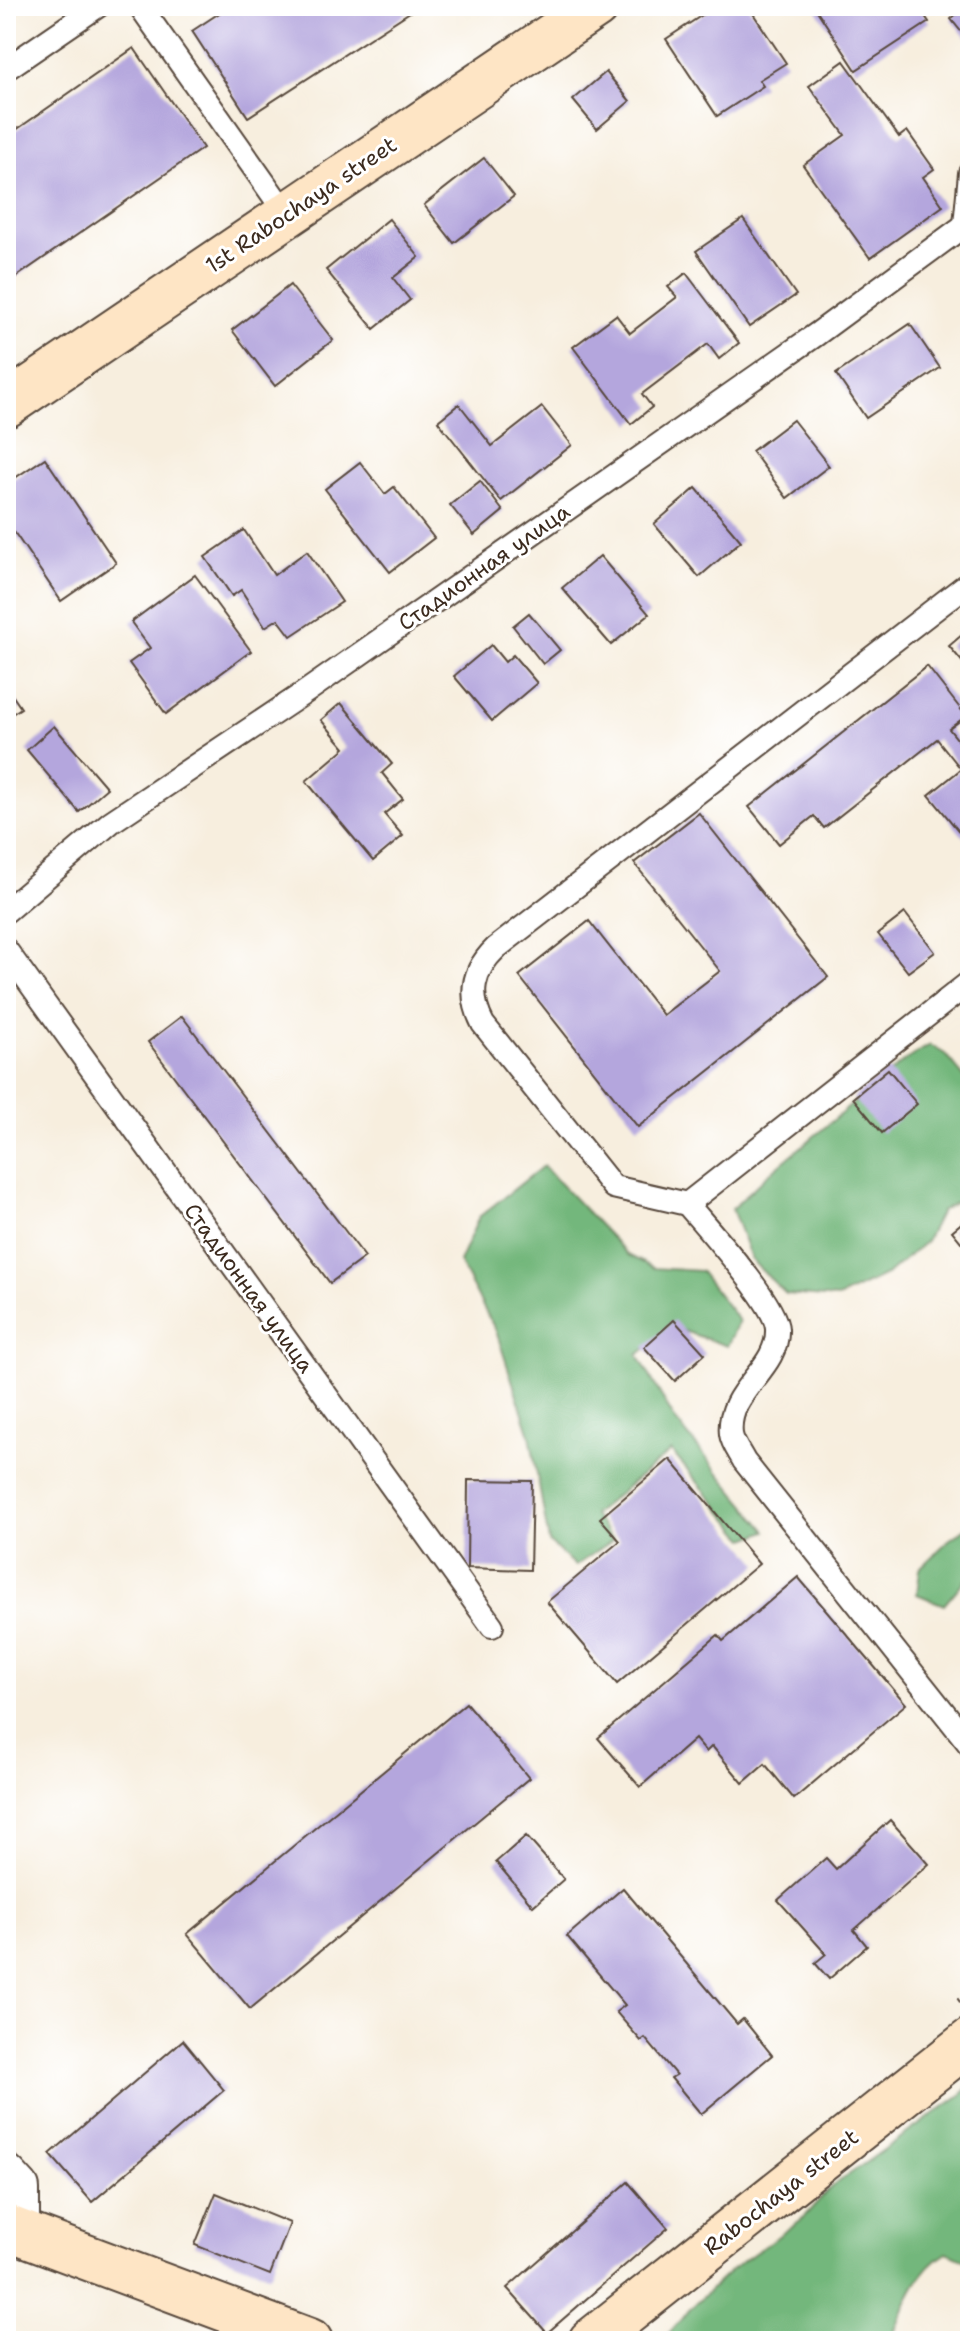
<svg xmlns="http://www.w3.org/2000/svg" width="976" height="2347" font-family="'Shantell Sans',sans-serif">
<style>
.forest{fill:#73b77b;stroke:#57704c;stroke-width:2}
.building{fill:#b4a6dd}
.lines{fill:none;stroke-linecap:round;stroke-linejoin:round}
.lane-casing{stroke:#57473b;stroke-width:26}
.street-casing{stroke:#57473b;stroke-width:46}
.secondary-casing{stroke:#57473b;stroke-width:48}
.path{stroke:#57473b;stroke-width:5;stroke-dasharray:2 6;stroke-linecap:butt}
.lane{stroke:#fff;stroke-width:22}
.street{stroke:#fff;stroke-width:42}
.secondary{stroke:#fee5c5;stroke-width:44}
.labels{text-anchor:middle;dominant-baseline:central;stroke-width:6;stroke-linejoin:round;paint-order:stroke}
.street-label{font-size:22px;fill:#3b2a1e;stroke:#fff}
</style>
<rect width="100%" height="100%" fill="#fff"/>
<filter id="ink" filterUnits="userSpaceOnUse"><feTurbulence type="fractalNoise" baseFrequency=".0125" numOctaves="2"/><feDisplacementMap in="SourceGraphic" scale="16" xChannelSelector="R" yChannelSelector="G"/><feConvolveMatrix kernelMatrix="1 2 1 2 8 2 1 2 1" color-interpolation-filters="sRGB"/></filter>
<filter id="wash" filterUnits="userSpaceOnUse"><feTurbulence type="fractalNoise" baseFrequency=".006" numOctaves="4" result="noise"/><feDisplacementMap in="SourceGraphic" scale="32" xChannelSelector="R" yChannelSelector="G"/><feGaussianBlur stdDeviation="1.8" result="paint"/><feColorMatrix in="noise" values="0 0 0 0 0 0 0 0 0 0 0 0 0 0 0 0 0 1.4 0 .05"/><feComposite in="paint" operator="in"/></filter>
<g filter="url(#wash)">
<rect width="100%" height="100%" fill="#f7eede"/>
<!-- forest -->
<g class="forest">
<polygon points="930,1045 945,1054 970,1084 970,1194 941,1211 926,1241 888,1274 838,1298 786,1294 752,1261 732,1209 764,1178 904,1061"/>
<polygon points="543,1166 628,1255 653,1268 700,1271 739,1321 727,1346 672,1327 638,1355 675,1420 767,1531 746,1539 671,1451 593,1515 613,1540 575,1566 549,1542 530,1435 496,1331 459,1262 479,1217"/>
<polygon points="970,1525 970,1574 944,1605 917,1594 920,1568 949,1540"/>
<path d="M970,2084V2262L947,2252C916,2270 904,2308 891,2341H662L692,2307L731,2270L802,2219L830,2188L962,2094Z"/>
</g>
<g id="blocks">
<!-- building -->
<g class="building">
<polygon points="230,6 419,6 248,117 192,31"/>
<polygon points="716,6 748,6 786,63 759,80 763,86 717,116 666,39"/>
<polygon points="814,6 918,6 929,22 856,70"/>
<polygon points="956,6 970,6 970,37 967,39 951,19 960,11"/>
<polygon points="134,48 203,148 6,284 6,137"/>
<polygon points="844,61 899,137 907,131 934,169 923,177 943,206 870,258 803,165 845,135 809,86"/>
<polygon points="606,72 630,101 597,129 573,100"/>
<polygon points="484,158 514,196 454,243 424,205"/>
<polygon points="389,219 419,257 393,278 410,300 374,329 326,270"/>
<polygon points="743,219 796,295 749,327 696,251"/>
<polygon points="686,273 739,343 719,359 708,344 642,394 652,407 631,424 573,347 616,315 630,333 677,297 668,287"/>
<polygon points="290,285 333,340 275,386 232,330"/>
<polygon points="910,324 940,368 866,418 836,374"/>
<polygon points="459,404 492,446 542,407 572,445 501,501 438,421"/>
<polygon points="793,420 829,466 787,498 752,451"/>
<polygon points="45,458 116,563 61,601 6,520 6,484"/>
<polygon points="360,462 385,494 394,487 434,538 390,572 325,489"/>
<polygon points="480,481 503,511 474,535 450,505"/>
<polygon points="696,488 741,541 699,577 654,524"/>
<polygon points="244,530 274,575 307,551 342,602 291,636 278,619 265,627 241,590 232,596 205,557"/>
<polygon points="600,556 649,614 611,645 562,588"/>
<polygon points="195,575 251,651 166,714 129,663 150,648 131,622"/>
<polygon points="529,613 560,650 543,664 513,626"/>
<polygon points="970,628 970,671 949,646"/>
<polygon points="491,645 505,662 513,655 537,683 492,721 454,676"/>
<polygon points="927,666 966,716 949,729 970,755 970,845 929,795 961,769 937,739 824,828 814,816 779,844 749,807"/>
<polygon points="6,686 21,708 6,718"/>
<polygon points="341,703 392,764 382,773 403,799 384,814 403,836 373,861 306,781 345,748 321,720"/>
<polygon points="54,726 107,788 79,812 27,750"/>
<polygon points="699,813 828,977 638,1127 519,976 589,921 663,1015 720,971 634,863"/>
<polygon points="905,913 935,952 908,972 878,934"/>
<polygon points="182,1016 365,1257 330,1283 148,1042"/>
<polygon points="888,1069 917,1104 882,1133 853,1098"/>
<polygon points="970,1216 970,1253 952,1231"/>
<polygon points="674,1320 705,1354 675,1381 644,1347"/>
<polygon points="670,1459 759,1564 617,1684 547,1602 620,1541 600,1518"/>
<polygon points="468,1480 532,1481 530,1570 467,1568"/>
<polygon points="798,1577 906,1704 794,1799 765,1764 743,1783 712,1746 706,1752 695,1739 640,1787 598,1738 718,1635 723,1641"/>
<polygon points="466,1703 529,1778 250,2009 187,1934"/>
<polygon points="890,1820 929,1864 854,1930 867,1946 829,1979 815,1963 826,1954 778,1900 826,1858 836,1869"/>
<polygon points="526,1836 564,1879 533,1906 496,1862"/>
<polygon points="623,1888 737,2024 743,2019 772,2055 701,2114 671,2078 676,2075 645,2038 641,2041 616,2012 625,2005 567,1936"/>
<polygon points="183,2040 224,2090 92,2202 50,2154"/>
<polygon points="628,2182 668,2228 547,2333 507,2288"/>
<polygon points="216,2193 290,2223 270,2275 195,2245"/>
</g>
</g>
</g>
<g filter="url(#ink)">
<use href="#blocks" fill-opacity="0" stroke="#57473b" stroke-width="2"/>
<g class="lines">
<!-- lane casing -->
<g class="lane-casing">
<g id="lane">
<polyline points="140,6 287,215"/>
<polyline points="6,69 98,6"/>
<polyline points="970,173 965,225 970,231"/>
<path d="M970,582L496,948C472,971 468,995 483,1024L613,1187L687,1204L970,982"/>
<polyline points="6,911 111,822 307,691 817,334 965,225"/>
<polyline points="6,950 492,1626"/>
<path d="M687,1204C706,1227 776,1303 777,1329C779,1370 726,1390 731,1434C732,1443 740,1453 744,1461L970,1745"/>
</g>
</g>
<!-- street casing -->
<g class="street-casing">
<polyline id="street" points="6,2176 18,2189 18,2231"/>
</g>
<!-- secondary casing -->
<g class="secondary-casing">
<g id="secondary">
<polyline points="6,405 596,6"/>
<polyline points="6,2227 310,2341"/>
<polyline points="591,2341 970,2041"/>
</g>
</g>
<!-- path -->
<g class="path">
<polyline points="967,1355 970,1353"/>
<polyline points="958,2001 970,1992"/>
</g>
<!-- lane -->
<use href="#lane" class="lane"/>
<!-- street -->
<use href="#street" class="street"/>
<!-- secondary -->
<use href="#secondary" class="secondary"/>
</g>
</g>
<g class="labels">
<!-- street labels -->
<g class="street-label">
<text transform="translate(301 205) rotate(-34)">1st Rabochaya street</text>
<text transform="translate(484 567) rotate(-35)">Стадионная улица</text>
<text transform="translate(249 1288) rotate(54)">Стадионная улица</text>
<text transform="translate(781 2192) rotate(-38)">Rabochaya street</text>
</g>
</g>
<!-- margin -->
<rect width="976" height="2347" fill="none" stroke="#fff" stroke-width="32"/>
</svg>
